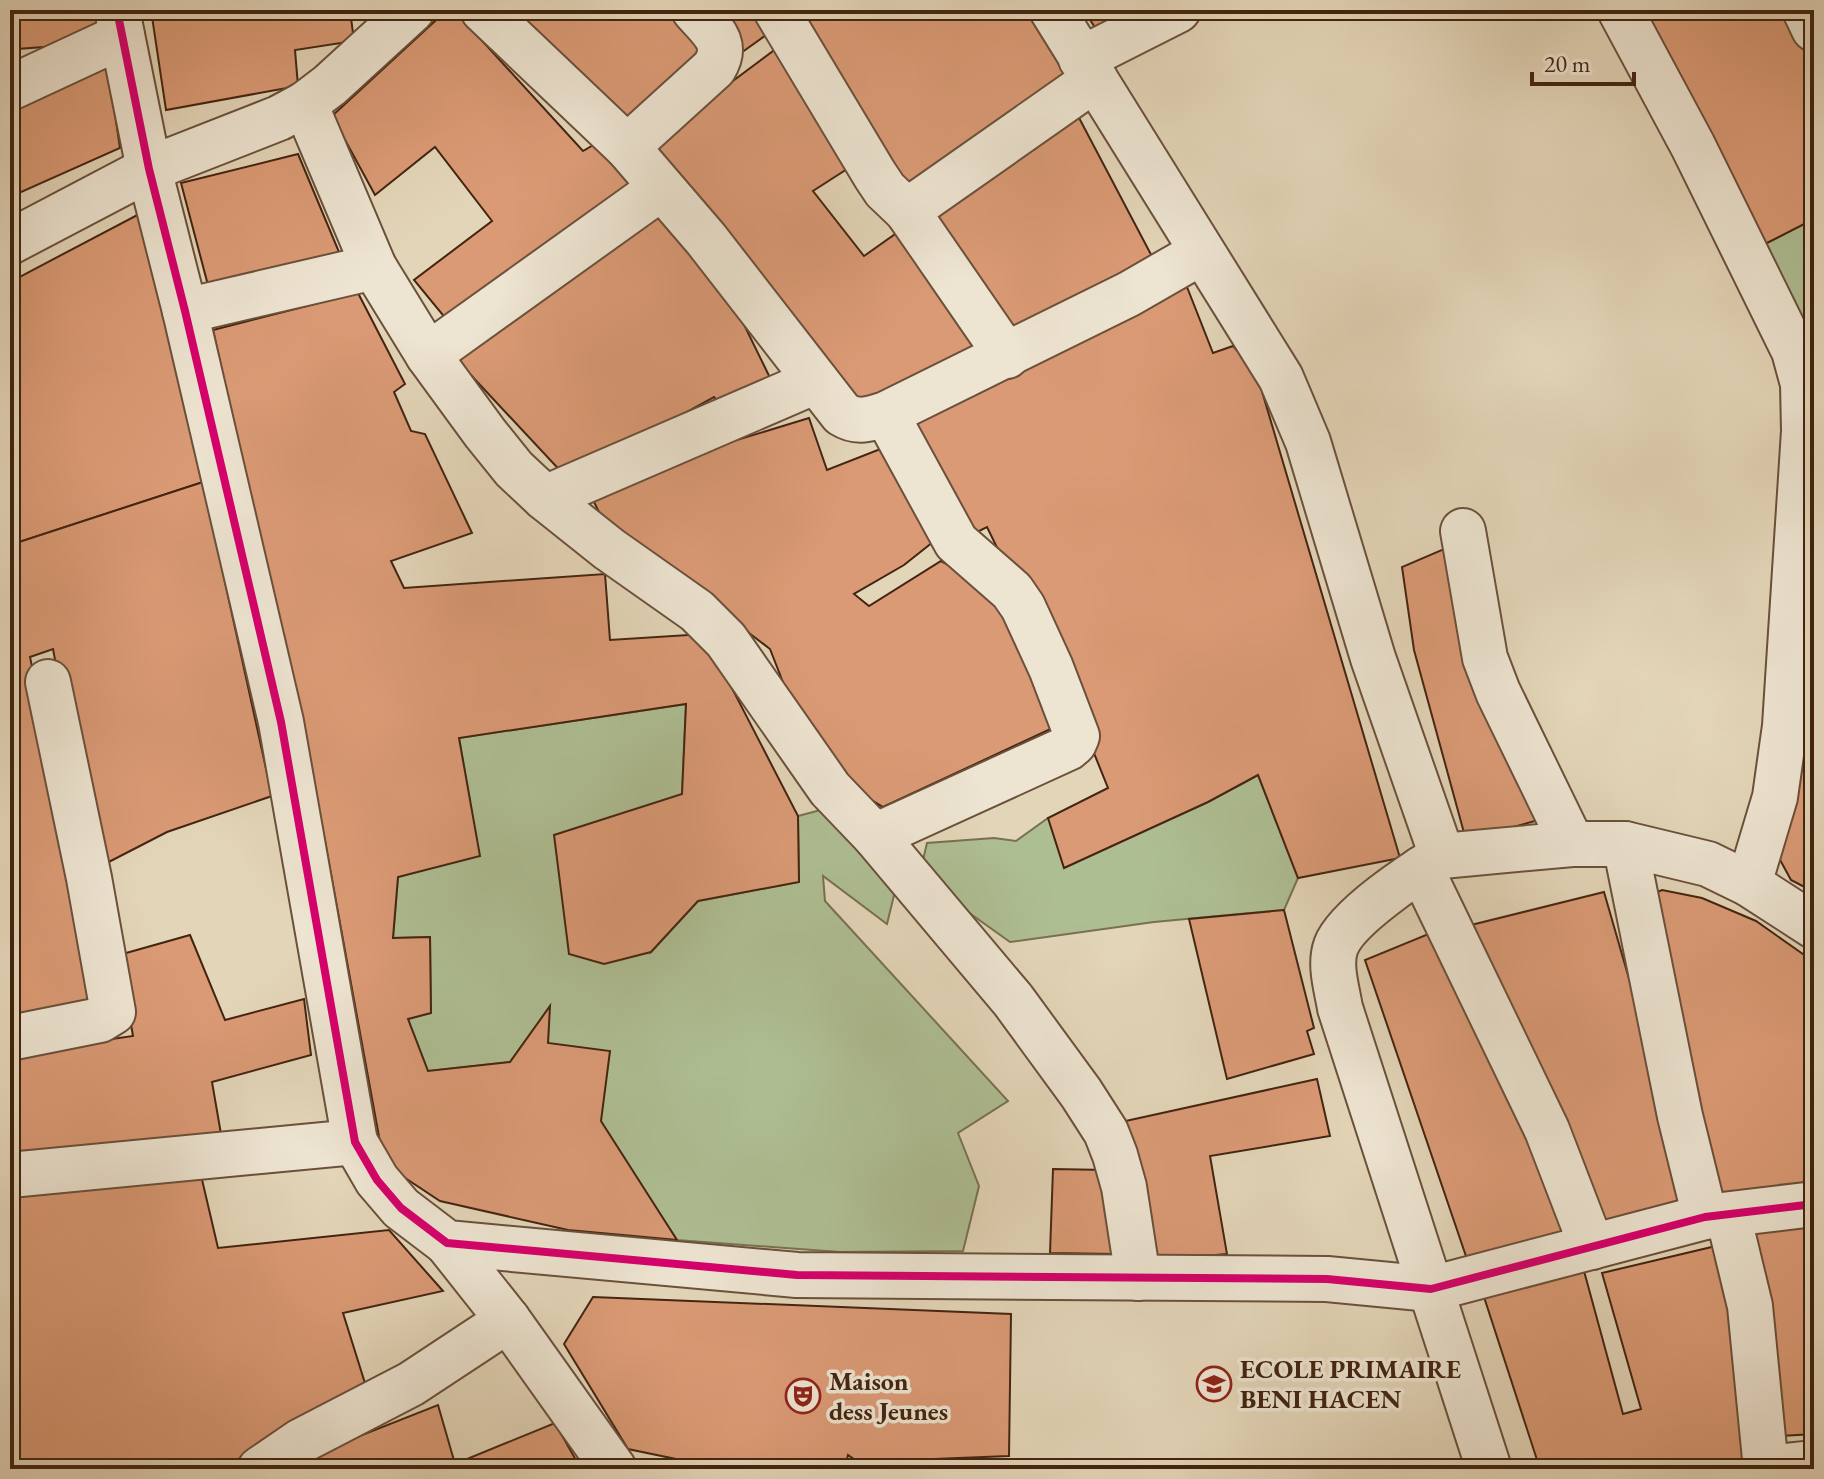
<svg xmlns="http://www.w3.org/2000/svg" width="1824" height="1479" font-family="'EB Garamond',serif">
<style>
.green{fill:#aebe93;stroke:#787152;stroke-width:2}
.building{fill:#da9a75;stroke:#432411;stroke-width:2}
.lines{fill:none;stroke-linecap:round;stroke-linejoin:round}
.minor-casing{stroke:#6b503b;stroke-width:48}
.minor{stroke:#ede4d1;stroke-width:44}
.cycleway-casing{stroke:#ede4d1;stroke-width:13}
.cycleway{stroke:#d6006c;stroke-width:8}
.labels{text-anchor:middle;dominant-baseline:central;stroke-width:7;stroke-linejoin:round;paint-order:stroke}
.poi-label{font-size:26px;font-weight:bold;fill:#432411;stroke:#ede4d1;text-anchor:start}
</style>
<rect width="100%" height="100%" fill="#e3d5b8"/>
<filter id="stains"><feTurbulence type="fractalNoise" baseFrequency=".0025" numOctaves="4"/><feColorMatrix values="0 0 0 0 .2 0 0 0 0 .09 0 0 0 0 .02 0 0 0 .5 -.17"/></filter>
<radialGradient id="worn" r=".72"><stop offset=".6" stop-color="#630" stop-opacity="0"/><stop offset="1" stop-color="#630" stop-opacity=".3"/></radialGradient>
<!-- green -->
<g class="green">
<polygon points="1814,219 1814,311 1790,323 1757,248"/>
<polygon points="686,704 682,794 651,952 698,901 799,882 798,816 832,807 896,887 887,924 823,876 825,901 1008,1101 958,1133 979,1186 963,1251 840,1252 677,1240 548,1043 549,1008 510,1062 428,1071 408,1019 431,1013 430,937 393,938 398,877 479,855 459,738"/>
<polygon points="1258,775 1298,878 1284,910 1154,922 1010,942 919,877 927,843 994,838 1016,841 1048,818 1173,818 1208,802"/>
</g>
<!-- building -->
<g class="building">
<polygon points="10,10 95,10 100,43 17,49 18,63 10,84"/>
<polygon points="151,10 350,10 354,41 295,50 298,86 166,110"/>
<polygon points="447,10 454,10 583,151 600,141 638,194 451,325 414,280 492,221 435,147 375,195 332,116"/>
<polygon points="494,10 687,10 700,42 698,67 637,128"/>
<polygon points="705,10 770,10 780,25 741,53"/>
<polygon points="793,10 1027,10 1066,76 897,195"/>
<polygon points="1084,10 1169,10 1099,34"/>
<polygon points="1629,10 1789,10 1814,58 1814,219 1757,248"/>
<polygon points="781,45 858,162 813,191 864,256 908,225 988,343 888,399 843,397 639,151"/>
<polygon points="107,59 120,148 10,197 10,103"/>
<polygon points="1077,114 1156,264 1013,342 926,206"/>
<polygon points="298,154 344,264 209,289 181,183"/>
<polygon points="656,200 732,300 775,388 726,412 714,397 567,478 454,357"/>
<polygon points="143,212 203,482 10,545 10,282"/>
<polygon points="1187,287 1213,353 1233,346 1256,371 1400,858 1298,878 1258,775 1208,802 1064,868 1048,818 1108,788 1077,711 987,527 963,539 910,425"/>
<polygon points="358,293 405,384 394,392 411,431 425,434 472,533 391,561 404,588 605,574 610,640 704,634 798,816 799,882 698,901 651,952 604,964 569,954 554,835 682,794 686,704 459,738 480,856 398,877 393,938 430,937 431,1013 408,1019 428,1071 510,1062 550,1006 548,1043 610,1051 601,1121 677,1240 568,1230 440,1201 384,1164 322,825 213,330"/>
<polygon points="809,418 827,470 888,446 938,538 904,565 854,594 869,606 941,561 1013,600 1057,726 883,807 831,775 804,736 770,649 685,584 609,532 586,486"/>
<polygon points="203,482 272,796 167,832 101,866 84,812 53,649 30,657 103,1005 10,1016 10,545"/>
<polygon points="1458,543 1546,818 1466,840 1414,650 1402,567"/>
<polygon points="1796,756 1814,757 1814,892 1791,880 1779,858"/>
<polygon points="1662,890 1702,898 1756,921 1810,959 1814,975 1814,1184 1716,1205 1645,897"/>
<polygon points="1604,892 1692,1197 1594,1225 1459,928"/>
<polygon points="1284,910 1314,1028 1307,1031 1314,1054 1227,1079 1189,919"/>
<polygon points="1443,928 1572,1234 1468,1262 1365,960"/>
<polygon points="190,935 225,1020 304,999 311,1055 212,1082 221,1134 10,1158 10,1054 133,1036 119,955"/>
<polygon points="1317,1079 1330,1136 1210,1156 1227,1254 1149,1261 1121,1122"/>
<polygon points="1053,1169 1106,1170 1114,1254 1050,1253"/>
<polygon points="200,1171 218,1248 389,1230 443,1291 343,1313 369,1396 302,1420 222,1469 10,1469 10,1191"/>
<polygon points="1814,1224 1814,1434 1781,1436 1752,1234"/>
<polygon points="1716,1246 1739,1308 1749,1469 1540,1469 1484,1297 1584,1271 1623,1414 1641,1409 1602,1273"/>
<polygon points="593,1297 1011,1314 1009,1456 858,1462 848,1455 845,1469 724,1469 628,1449 564,1344"/>
<polygon points="438,1405 455,1464 555,1423 581,1469 293,1469 291,1463"/>
</g>
<g class="lines">
<!-- minor casing -->
<g class="minor-casing">
<g id="minor">
<polyline points="117,10 149,169 185,311 281,722 355,1142 377,1180 401,1208 447,1243 797,1275 1327,1279 1431,1289 1705,1217 1814,1204"/>
<path d="M483,10L627,147L706,239L842,414C858,424 869,419 886,414L1129,294L1202,252"/>
<polyline points="776,10 875,175 885,190 907,211 1007,356"/>
<path d="M1052,10L1281,378L1308,442L1373,658L1442,856C1414,873 1347,917 1336,946C1329,965 1337,989 1340,1008L1489,1469"/>
<polyline points="1620,10 1693,146 1794,351 1803,384 1804,431 1785,726 1775,797 1749,884"/>
<polyline points="1805,10 1814,29"/>
<polyline points="1081,59 1178,10"/>
<polyline points="10,88 122,36"/>
<polyline points="305,104 374,267 428,355 485,433 514,469 545,498 609,549 697,611 726,640 830,789 875,836 1013,1000 1081,1093 1106,1132 1115,1155 1124,1187 1138,1278"/>
<path d="M627,147L714,68C730,42 711,30 694,10"/>
<polyline points="907,211 1095,79"/>
<polyline points="10,242 149,169 279,118 305,104 330,85 412,10"/>
<polyline points="185,311 374,267"/>
<polyline points="428,355 661,188"/>
<polyline points="545,498 816,381"/>
<polyline points="1463,531 1485,658 1498,692 1572,844"/>
<polyline points="875,836 1068,748 1074,743 1077,736 1051,668 1023,607 1012,591 956,542 886,414"/>
<polyline points="1625,844 1680,1116 1705,1217"/>
<polyline points="1442,856 1572,844 1625,844 1708,864 1749,884 1814,926"/>
<polyline points="1421,869 1547,1130 1592,1247"/>
<polyline points="10,1038 100,1020 113,1012 89,878 48,682"/>
<polyline points="10,1175 355,1142"/>
<polyline points="1728,1215 1750,1306 1766,1469"/>
<polyline points="447,1243 508,1320 614,1469"/>
<polyline points="1766,1468 1814,1463"/>
<polyline points="260,1469 301,1441 411,1384 508,1320"/>
</g>
</g>
<!-- minor -->
<use href="#minor" class="minor"/>
<!-- cycleway casing -->
<g class="cycleway-casing">
<polyline id="cycleway" points="117,10 149,169 185,311 281,722 355,1142 377,1180 401,1208 447,1243 797,1275 1327,1279 1431,1289 1705,1217 1814,1204"/>
</g>
<!-- cycleway -->
<use href="#cycleway" class="cycleway"/>
</g>
<!-- icons -->
<defs>
<g id="school-ring" transform="scale(1.8)"><circle r="9.5" fill="#ede4d1" stroke="#8f2418" stroke-width="1.5"/><path d="M0-5L7-2L0 1L-7-2ZM-4 1L0 2.5L4 1V4Q0 6-4 4Z" fill="#8f2418"/></g>
<g id="theatre-ring" transform="scale(1.8)"><circle r="9.5" fill="#ede4d1" stroke="#8f2418" stroke-width="1.5"/><path d="M-5-5.5Q0-4 5-5.5V0Q5 5 0 6Q-5 5-5 0ZM-3.3-2.5H-1v1.5H-3.3ZM1-2.5H3.3v1.5H1ZM-2.8 1Q0 5.5 2.8 1Z" fill="#8f2418"/></g>
</defs>
<g fill-rule="evenodd">
<use href="#school-ring" x="1214" y="1384"/>
<use href="#theatre-ring" x="803" y="1396"/>
</g>
<g class="labels">
<!-- poi labels -->
<g class="poi-label">
<text x="1240" y="1369">ECOLE PRIMAIRE<tspan x="1240" dy="30">BENI HACEN</tspan></text>
<text x="829" y="1381">Maison<tspan x="829" dy="30">dess Jeunes</tspan></text>
</g>
</g>
<!-- margin -->
<rect width="1824" height="1479" fill="none" stroke="#e3d5b8" stroke-width="40"/>
<rect x="12" y="12" width="1800" height="1455" fill="none" stroke="#432411" stroke-width="4"/>
<rect x="20" y="20" width="1784" height="1439" fill="none" stroke="#432411" stroke-width="2"/>
<!-- scale -->
<path d="M1532 72v12h102v-12" fill="none" stroke="#432411" stroke-width="4"/>
<text x="1544" y="72" font-size="24" fill="#432411" stroke="#ede4d1" stroke-width="6" paint-order="stroke">20 m</text>
<rect width="100%" height="100%" filter="url(#stains)"/>
<rect width="100%" height="100%" fill="url(#worn)"/>
</svg>
